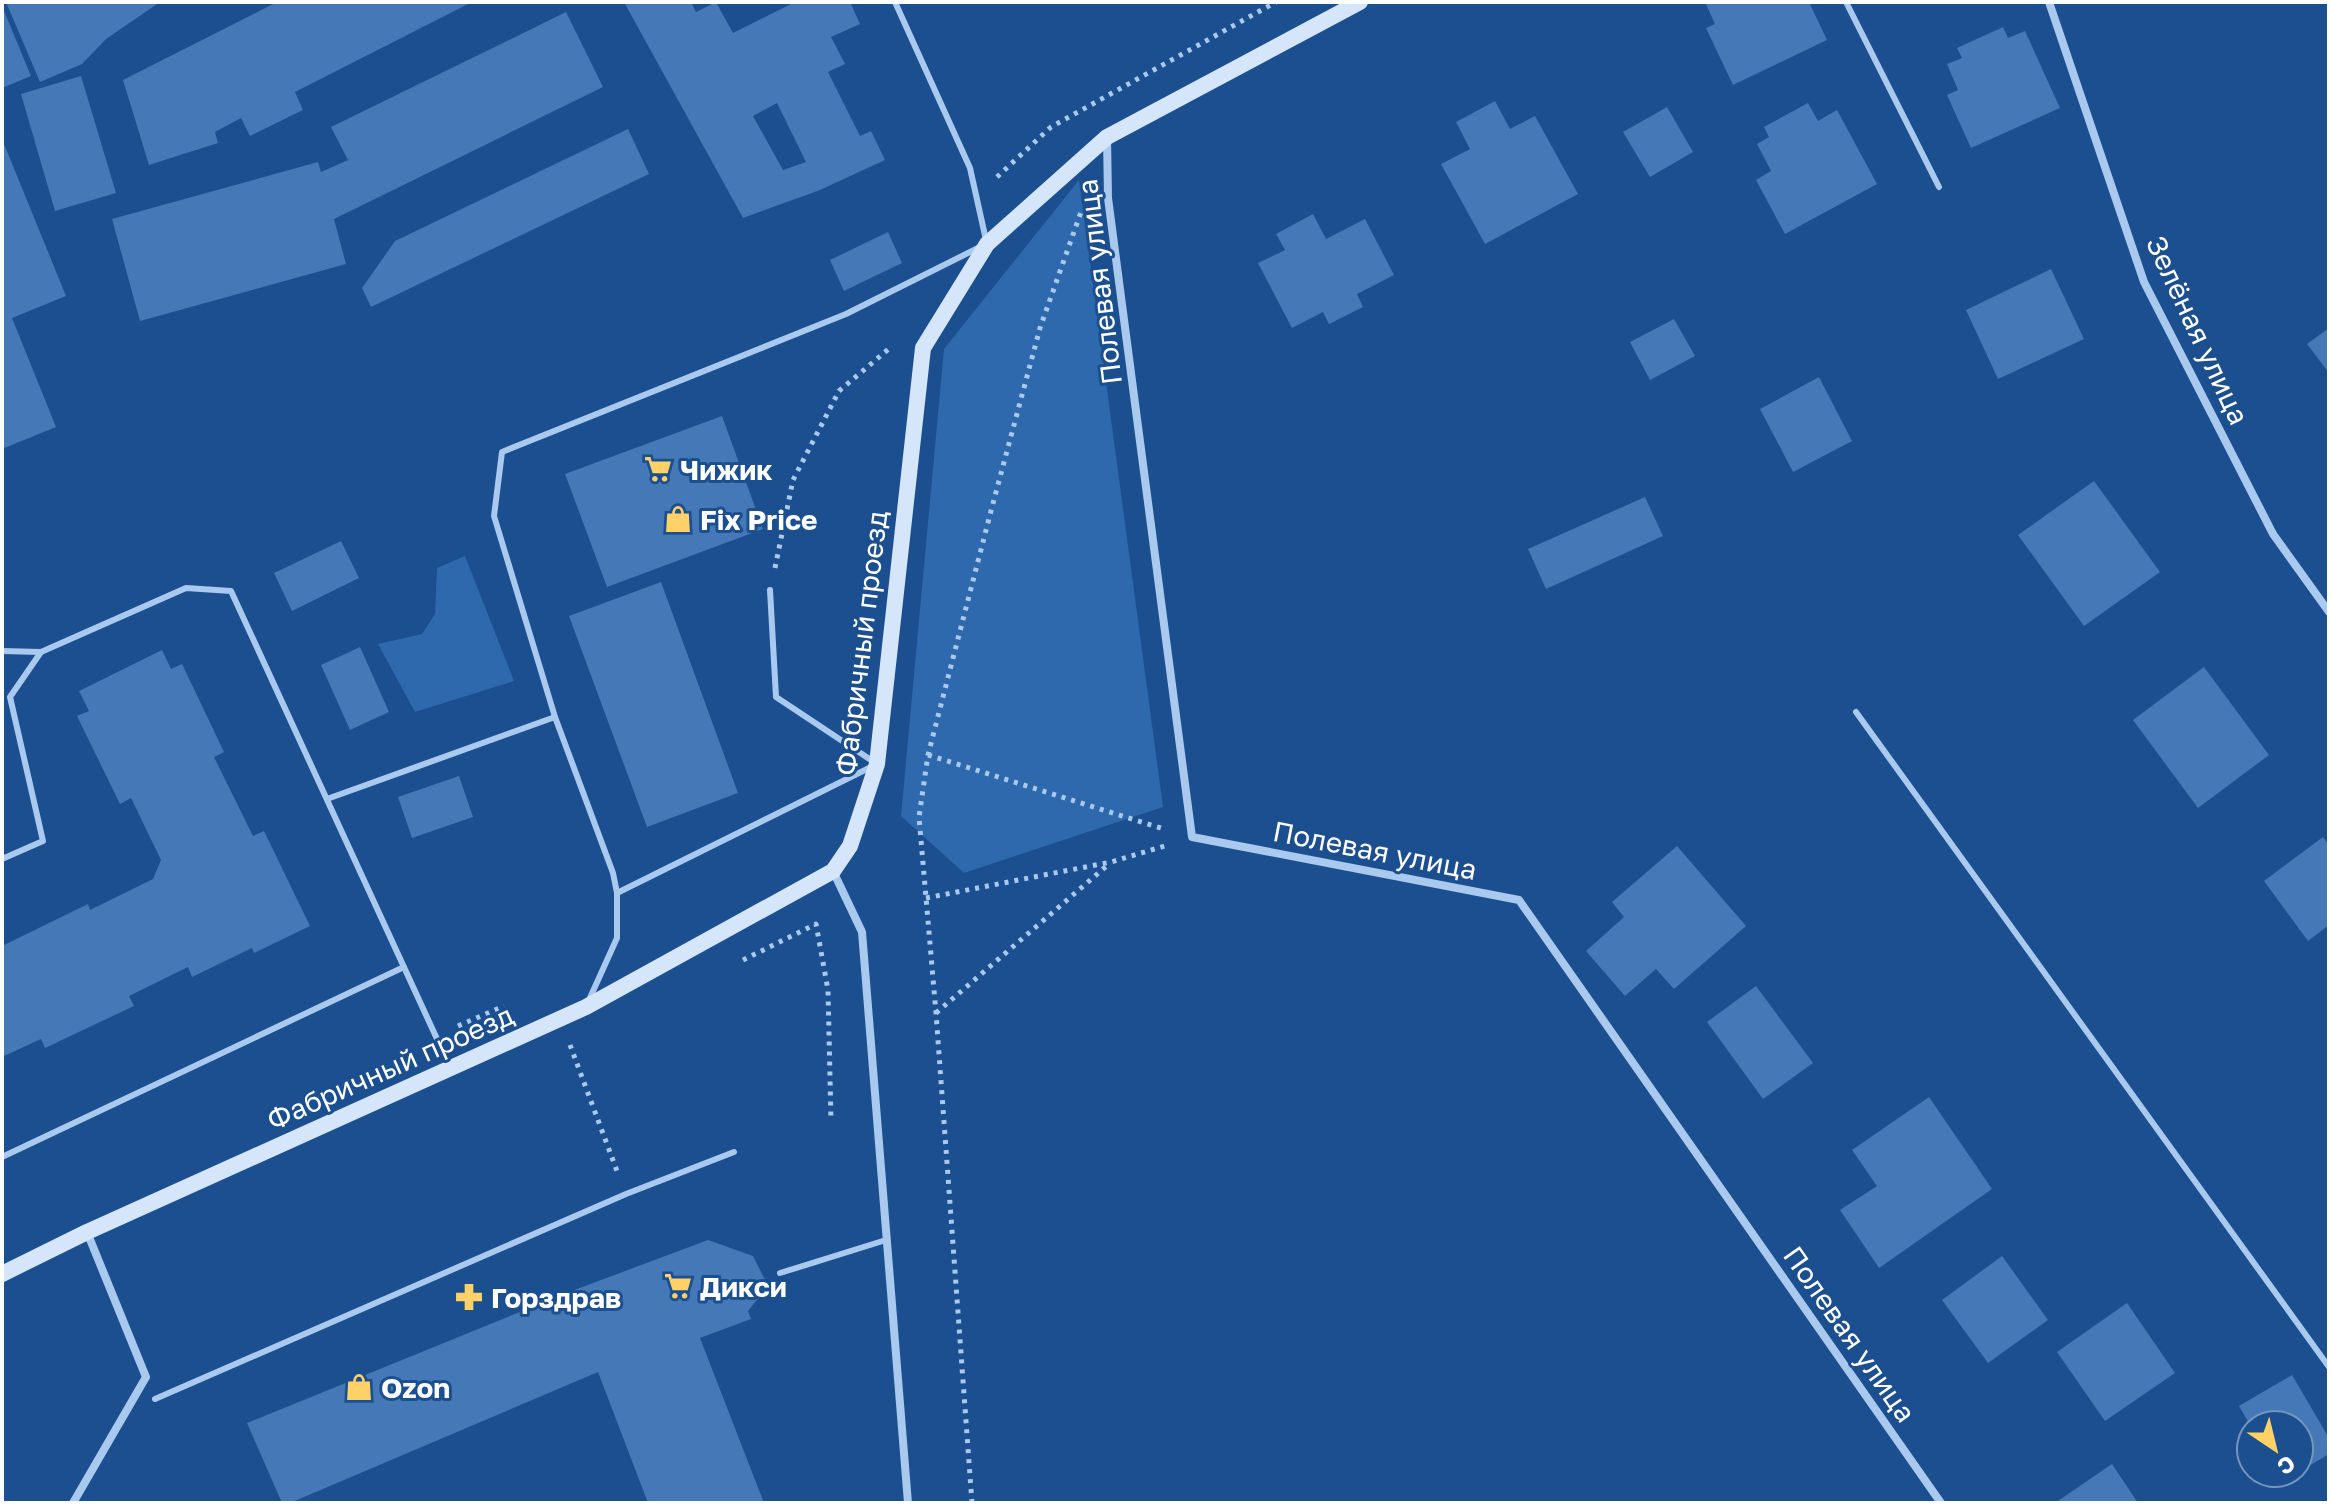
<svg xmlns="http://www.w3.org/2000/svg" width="2331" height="1505" font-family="'Golos Text',sans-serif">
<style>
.green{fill:#2e69ad}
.building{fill:#4478b7;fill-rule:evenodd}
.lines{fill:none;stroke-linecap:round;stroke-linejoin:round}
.path{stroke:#a9c9ee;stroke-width:5;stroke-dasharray:4 6;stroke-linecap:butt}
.lane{stroke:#a9c9ee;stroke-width:6}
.street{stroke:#a9c9ee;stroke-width:8}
.secondary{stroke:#d6e6fa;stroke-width:16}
.labels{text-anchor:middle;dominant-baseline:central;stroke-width:6;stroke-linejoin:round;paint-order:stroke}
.street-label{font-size:28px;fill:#fff;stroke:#1b4f8f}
.poi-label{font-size:28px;font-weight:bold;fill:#fff;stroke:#1b4f8f;text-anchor:start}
</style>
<rect width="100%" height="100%" fill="#1b4f8f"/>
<!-- green -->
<g class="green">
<polygon points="1079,180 1163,807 964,873 901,816 944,349"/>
<polygon points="465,556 514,681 415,712 378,644 422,634 435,614 437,568"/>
</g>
<!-- building -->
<g class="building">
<polygon points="6,2 160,2 106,39 82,64 40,82"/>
<polygon points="277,2 472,2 295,92 303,110 250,136 241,118 215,132 218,143 149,165 123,80"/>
<path d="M624,2H691L696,12L716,2L733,33L795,2H850L860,24L831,37L845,64L828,72L860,136L871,131L885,160L820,190L743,218ZM777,103L806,162L783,170L753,116Z"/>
<polygon points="1705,2 1809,2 1827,40 1733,85 1706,28 1715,24"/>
<polygon points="2,6 31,76 2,88"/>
<polygon points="566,12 603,87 334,219 346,264 140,321 112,219 318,162 321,172 348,160 331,127"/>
<polygon points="2003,27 2008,38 2025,31 2060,108 1971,148 1947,95 1958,90 1947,64 1962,58 1957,48"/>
<polygon points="81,76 116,193 55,211 21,94"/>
<polygon points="1495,101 1510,129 1535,116 1578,194 1485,244 1441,164 1470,149 1456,122"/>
<polygon points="1808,103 1818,121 1837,110 1877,184 1785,234 1756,180 1771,171 1757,144 1769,137 1764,127"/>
<polygon points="1667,107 1693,152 1650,177 1623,132"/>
<polygon points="628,129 649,174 371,307 362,288 395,241"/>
<polygon points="2,139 66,296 12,318 56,427 2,449"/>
<polygon points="1313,214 1326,239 1365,219 1394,275 1357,294 1363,307 1329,324 1323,312 1292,328 1258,263 1285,250 1276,234"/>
<polygon points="888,232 902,263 844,291 830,260"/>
<polygon points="2051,269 2084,339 1998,379 1966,310"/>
<polygon points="1674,319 1695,356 1650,380 1630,342"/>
<polygon points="2329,328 2329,373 2307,344"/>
<polygon points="1819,377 1852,441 1793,472 1760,409"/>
<polygon points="722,416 763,529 607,587 565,474"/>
<polygon points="2094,481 2160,572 2084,626 2018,535"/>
<polygon points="1645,497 1663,536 1546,589 1528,549"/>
<polygon points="341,541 359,578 292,611 274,573"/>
<polygon points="661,582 738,793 647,827 569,616"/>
<polygon points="360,647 389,712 350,730 321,665"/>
<polygon points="162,650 171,669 182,664 224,752 214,757 253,836 264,831 310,926 254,953 252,948 192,977 188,967 129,996 134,1006 45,1048 41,1039 2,1057 2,946 88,904 90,910 153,879 161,860 131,798 120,804 77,716 89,711 79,691"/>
<polygon points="2204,667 2269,755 2198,808 2133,720"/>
<polygon points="459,776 473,817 412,838 398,797"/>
<polygon points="2323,837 2329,845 2329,925 2308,941 2264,881"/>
<polygon points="1677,846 1746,926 1674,989 1656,969 1625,996 1586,951 1624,917 1612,902"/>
<polygon points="1756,986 1813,1063 1763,1099 1707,1022"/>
<polygon points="1929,1097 1992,1189 1879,1268 1840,1210 1877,1186 1852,1150"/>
<polygon points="708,1240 753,1256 768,1286 748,1311 751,1319 700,1338 764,1503 648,1503 598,1372 290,1503 282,1503 247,1423 569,1292"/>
<polygon points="2002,1256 2048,1320 1988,1363 1942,1300"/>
<polygon points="2127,1303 2175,1373 2105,1421 2057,1352"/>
<polygon points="2292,1375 2329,1438 2329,1454 2299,1472 2299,1425 2250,1425 2239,1406"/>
<polygon points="2112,1464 2138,1503 2055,1503"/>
</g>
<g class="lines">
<!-- path -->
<g class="path">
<polyline points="997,177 1051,127 1276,2"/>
<polyline points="775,568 793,480 839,391 891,347"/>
<polyline points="928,755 1164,829"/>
<polyline points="926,898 1111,862 1168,845"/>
<polyline points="743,960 816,924 828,990 831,1121"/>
<polyline points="936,1013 1110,863"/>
<polyline points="458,1026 504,1006"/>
<polyline points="570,1045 617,1171"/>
<polyline points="972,1503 936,1013 919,817 928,755 992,507 1040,328 1081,212"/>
</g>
<!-- lane -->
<g class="lane">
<polyline points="895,2 970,168 986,240"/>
<polyline points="1846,2 1939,187"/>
<polyline points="2,651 41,652"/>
<polyline points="1856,712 2329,1367"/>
<polyline points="327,799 555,717"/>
<polyline points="2,859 43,841 10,697 41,652 186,588 231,591 449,1065"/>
<polyline points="617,893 613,873 555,717 494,516 502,452 846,314 980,247"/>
<polyline points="589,1000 617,938 617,893 877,764 776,697 770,590"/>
<polyline points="2,1157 404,967"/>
<polyline points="780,1273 886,1240"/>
<polyline points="155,1399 626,1194 734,1152"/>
</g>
<!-- street -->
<g class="street">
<polyline points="2049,2 2144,282 2273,534 2329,612"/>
<polyline points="1107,137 1108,198 1192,837 1519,900 1941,1503"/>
<polyline points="833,871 862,932 908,1503"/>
<polyline points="73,1503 146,1377 87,1232"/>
</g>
<!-- secondary -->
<polyline class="secondary" points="2,1274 87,1232 586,1007 833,871 850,846 877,764 923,348 987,244 1107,137 1360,2"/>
</g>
<!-- icons -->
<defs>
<g id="supermarket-bare" transform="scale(2.16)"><path d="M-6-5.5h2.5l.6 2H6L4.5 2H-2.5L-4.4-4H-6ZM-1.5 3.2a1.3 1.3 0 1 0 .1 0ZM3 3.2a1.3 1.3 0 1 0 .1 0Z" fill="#ffd166" stroke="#1b4f8f" stroke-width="2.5" paint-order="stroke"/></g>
<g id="shop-bare" transform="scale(2.16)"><path d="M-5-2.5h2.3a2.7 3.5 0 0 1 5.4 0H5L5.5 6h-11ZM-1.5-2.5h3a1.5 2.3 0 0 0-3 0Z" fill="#ffd166" stroke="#1b4f8f" stroke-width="2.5" paint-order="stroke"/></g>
<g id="pharmacy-bare" transform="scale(2.16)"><path d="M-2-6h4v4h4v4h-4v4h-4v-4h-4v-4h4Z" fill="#ffd166" stroke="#1b4f8f" stroke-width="2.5" paint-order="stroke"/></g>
</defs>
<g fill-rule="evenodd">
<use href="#supermarket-bare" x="658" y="469"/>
<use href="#shop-bare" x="678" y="519"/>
<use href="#supermarket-bare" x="678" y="1286"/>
<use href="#pharmacy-bare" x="469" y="1297"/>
<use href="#shop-bare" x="359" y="1387"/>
</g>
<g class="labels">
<!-- street labels -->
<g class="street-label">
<text transform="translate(1099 282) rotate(-97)">Полевая улица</text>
<text transform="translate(2198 330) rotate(65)">Зелёная улица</text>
<text transform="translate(861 643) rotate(-83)">Фабричный проезд</text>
<text transform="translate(1375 850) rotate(11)">Полевая улица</text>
<text transform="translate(390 1067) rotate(-24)">Фабричный проезд</text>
<text transform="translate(1850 1334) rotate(55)">Полевая улица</text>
</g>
<!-- poi labels -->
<g class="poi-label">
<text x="680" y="469">Чижик</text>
<text x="700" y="519">Fix Price</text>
<text x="700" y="1286">Дикси</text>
<text x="491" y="1297">Горздрав</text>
<text x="381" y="1387">Ozon</text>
</g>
</g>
<!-- border -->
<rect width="2331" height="1505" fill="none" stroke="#ffffff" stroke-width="8"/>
<!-- north arrow -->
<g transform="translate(2275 1449) rotate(145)"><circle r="38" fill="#1b4f8f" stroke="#7695bc" stroke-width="2"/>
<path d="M0-6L14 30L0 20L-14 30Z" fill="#ffd166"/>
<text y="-12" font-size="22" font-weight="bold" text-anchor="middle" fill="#ffffff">С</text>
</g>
</svg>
